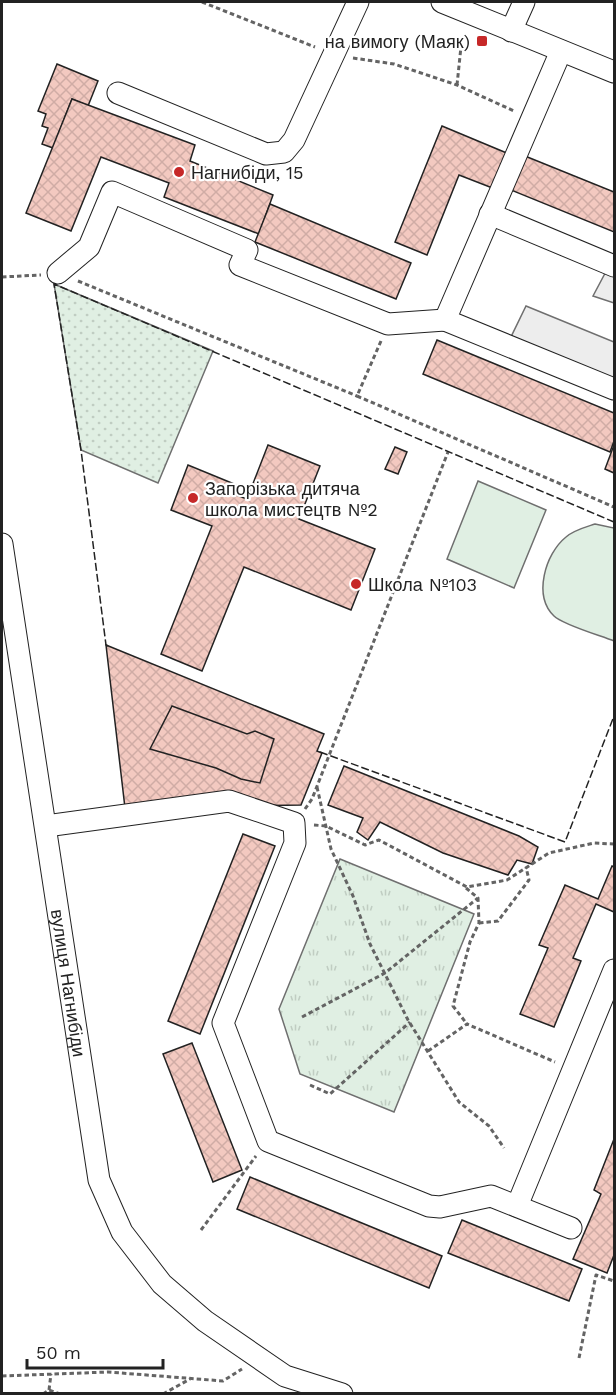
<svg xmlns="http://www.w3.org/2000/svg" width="616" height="1395" font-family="'Work Sans',sans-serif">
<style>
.grass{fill:url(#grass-dots);stroke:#6f6f6f;stroke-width:1.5}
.park{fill:url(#park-tufts);stroke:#6f6f6f;stroke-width:1.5}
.pitch{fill:#e0efe3;stroke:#6f6f6f;stroke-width:1.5}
.parking{fill:#ededed;stroke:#6f6f6f;stroke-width:1.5}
.building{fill:url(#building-cross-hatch);stroke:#222;stroke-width:1.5}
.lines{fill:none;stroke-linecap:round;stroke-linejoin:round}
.minor-casing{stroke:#222;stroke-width:23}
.path{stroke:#646464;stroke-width:3;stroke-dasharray:4.5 3;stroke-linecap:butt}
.minor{stroke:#fff;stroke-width:21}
.fence{stroke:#222;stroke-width:1.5;stroke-dasharray:8 3;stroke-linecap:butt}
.poi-dot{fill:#c62828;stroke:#fff;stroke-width:2}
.labels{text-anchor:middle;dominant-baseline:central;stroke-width:4.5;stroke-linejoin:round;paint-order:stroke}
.poi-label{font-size:18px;fill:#222;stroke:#fff;text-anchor:start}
.street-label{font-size:18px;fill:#222;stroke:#fff}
</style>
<defs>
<pattern id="grass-dots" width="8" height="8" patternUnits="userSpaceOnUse" patternTransform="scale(1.5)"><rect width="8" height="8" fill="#e0efe3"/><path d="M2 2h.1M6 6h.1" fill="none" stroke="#c0cdc2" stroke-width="1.8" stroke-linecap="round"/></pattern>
<pattern id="park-tufts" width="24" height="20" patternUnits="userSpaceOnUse" patternTransform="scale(1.5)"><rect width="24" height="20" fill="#e0efe3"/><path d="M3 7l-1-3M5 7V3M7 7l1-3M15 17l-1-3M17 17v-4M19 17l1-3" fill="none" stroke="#c0cdc2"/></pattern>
<pattern id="building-cross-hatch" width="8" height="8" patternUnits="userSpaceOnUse" patternTransform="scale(1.5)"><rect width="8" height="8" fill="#f3c9c0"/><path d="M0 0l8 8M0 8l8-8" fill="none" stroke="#d0aca5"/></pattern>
</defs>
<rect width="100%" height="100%" fill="#fff"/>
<!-- grass -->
<polygon class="grass" points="54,284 213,351 158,483 81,450"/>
<!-- park -->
<polygon class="park" points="340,859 474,914 394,1112 300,1074 279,1009"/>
<!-- pitch -->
<g class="pitch">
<polygon points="478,481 546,510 514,588 447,559"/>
<path d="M595,524L614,528V641C602,636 563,625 554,616C533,596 545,554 566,537C574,530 586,527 595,524Z"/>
</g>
<!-- parking -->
<g class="parking">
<polygon points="610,264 614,266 614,303 593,296"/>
<polygon points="526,306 614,342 614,389 507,345"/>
</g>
<!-- building -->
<g class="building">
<polygon points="57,64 98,81 88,106 72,99 53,148 42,144 48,128 42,126 46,114 38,111"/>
<polygon points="72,99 195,145 190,161 273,195 259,234 164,197 169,183 101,157 71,231 26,213"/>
<polygon points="442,126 509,154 495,189 459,175 427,255 395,242"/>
<polygon points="520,154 614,192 614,232 506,188"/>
<polygon points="270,204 411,263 396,299 255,242"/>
<polygon points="437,340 614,413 614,441 610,452 423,374"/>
<polygon points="268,445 320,466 299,519 375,549 351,610 244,567 202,671 161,654 212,526 171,510 188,465 239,486 236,495 247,499"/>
<polygon points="614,445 614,473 605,469"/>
<polygon points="395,447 407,452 398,474 385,469"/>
<polygon points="106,645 324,734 317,751 322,753 301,805 125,808"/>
<polygon points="172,706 247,734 255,731 274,739 260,783 241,779 216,768 150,749"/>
<polygon points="344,766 519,836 538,847 532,864 517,860 508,875 443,853 380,822 368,840 357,832 363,818 328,805"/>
<polygon points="243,834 275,846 200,1034 168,1021"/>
<polygon points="612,866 614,867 614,912 596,904 573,958 581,961 554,1027 520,1014 548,948 539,945 565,885 598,899"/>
<polygon points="192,1043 242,1170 213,1182 163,1054"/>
<polygon points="614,1139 614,1255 607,1273 573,1259 601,1194 594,1190"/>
<polygon points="250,1177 442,1256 429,1288 237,1209"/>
<polygon points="462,1220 582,1269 569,1301 448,1253"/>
</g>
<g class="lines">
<!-- minor casing -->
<g class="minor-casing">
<g id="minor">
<polyline points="442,2 614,72"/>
<polyline points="511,31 524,2"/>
<polyline points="118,93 266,154 284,152 294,140 358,2"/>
<polyline points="490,214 614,266"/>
<polyline points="58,273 89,247 112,192 247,250 240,265 388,324 445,320 561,51"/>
<polyline points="445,320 614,389"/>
<path id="s1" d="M2,544L99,1180L122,1232L162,1284L205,1321L285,1376L342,1394"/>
<polyline points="46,826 229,801 294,823 295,843 223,1023 268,1141 429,1206 440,1207 491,1196 571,1228"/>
<polyline points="517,1206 614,970"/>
</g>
</g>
<!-- path -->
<g class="path">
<polyline points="202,2 315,47"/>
<polyline points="353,58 394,64 457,85 514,111"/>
<polyline points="457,85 462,37"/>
<polyline points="2,277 41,275"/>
<polyline points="78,281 357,396"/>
<polyline points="381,341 357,396 614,507"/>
<polyline points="317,787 331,849 353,896 370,944 408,1020 459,1102 489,1126 504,1148"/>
<polyline points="305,809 312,799 448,452"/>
<polyline points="314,825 326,826 365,845 379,840 467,887 507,880 549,853 594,843 614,844"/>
<polyline points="466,888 478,898 479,923 470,942 453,1006 467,1024"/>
<polyline points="479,923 498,921 529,880 526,867"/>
<polyline points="302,1017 385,973 478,898"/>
<polyline points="428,1051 467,1024 555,1062"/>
<polyline points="310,1085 330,1094 410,1022"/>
<polyline points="201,1230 256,1156"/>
<polyline points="579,1358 596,1275 614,1281"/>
<polyline points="2,1376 108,1372 223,1381 242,1369"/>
<polyline points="49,1390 51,1374"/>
<polyline points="43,1394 49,1390 60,1394"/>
<polyline points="163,1394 190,1379"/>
</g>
<!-- minor -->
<use href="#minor" class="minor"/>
<!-- fence -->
<g class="fence">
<polyline points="108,646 106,645 81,450 54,284 614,522"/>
<polyline points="320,752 565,842 614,716"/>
</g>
</g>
<!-- markers -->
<g class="poi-dot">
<rect x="476" y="35" width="12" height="12" rx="3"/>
<circle cx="179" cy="172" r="6"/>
<circle cx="193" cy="498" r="6"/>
<circle cx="356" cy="584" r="6"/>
</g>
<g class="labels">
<!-- poi labels -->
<g class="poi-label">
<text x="470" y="41" text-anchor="end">на вимогу (Маяк)</text>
<text x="191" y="172">Нагнибіди, 15</text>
<text x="205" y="488">Запорізька дитяча<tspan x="205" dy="21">школа мистецтв №2</tspan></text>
<text x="368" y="584">Школа №103</text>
</g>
<!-- street labels -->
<g class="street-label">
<text stroke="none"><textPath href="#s1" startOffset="444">вулиця Нагнибіди</textPath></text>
</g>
</g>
<!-- border -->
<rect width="616" height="1395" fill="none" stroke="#222222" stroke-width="6"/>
<!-- scale -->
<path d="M27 1359v9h136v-9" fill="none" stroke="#222222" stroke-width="3"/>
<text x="36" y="1359" font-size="18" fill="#222222" stroke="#ffffff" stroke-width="4.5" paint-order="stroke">50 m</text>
</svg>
